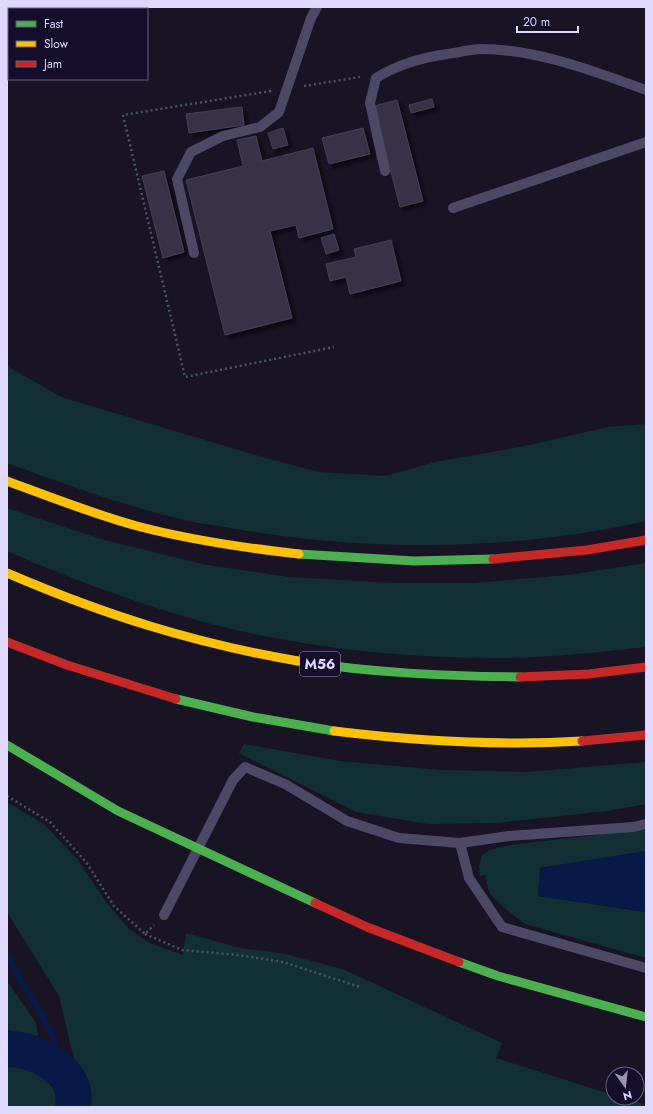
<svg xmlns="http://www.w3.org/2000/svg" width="653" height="1114" font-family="Jost,sans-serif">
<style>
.green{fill:#123033}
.water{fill:#081948}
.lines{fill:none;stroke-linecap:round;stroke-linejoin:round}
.stream{stroke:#081948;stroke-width:6}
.river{stroke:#081948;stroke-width:36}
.building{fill:#383246;stroke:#453f58;filter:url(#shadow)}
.path{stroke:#475565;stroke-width:2.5;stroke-dasharray:2 3;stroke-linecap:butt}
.lane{stroke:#4c4965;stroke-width:10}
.fast{stroke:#4caf50;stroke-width:9}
.slow{stroke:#ffc107;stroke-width:9}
.jam{stroke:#c62828;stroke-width:9}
.labels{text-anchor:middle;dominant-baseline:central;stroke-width:3;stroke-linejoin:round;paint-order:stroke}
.shield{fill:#150e2a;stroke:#a29bbf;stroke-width:1}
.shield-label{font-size:14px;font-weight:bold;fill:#dfd8ff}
</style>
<defs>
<filter id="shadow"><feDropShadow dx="3.5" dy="3.5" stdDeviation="2" flood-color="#0009"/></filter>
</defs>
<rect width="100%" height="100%" fill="#181424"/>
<!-- green -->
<g class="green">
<path d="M7,366L61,397L262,457L319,472L386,476L435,462L525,446L608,427L646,424V521C513,551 371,552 236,529C215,525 192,523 172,517C116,503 61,483 7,463Z"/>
<path d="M7,508L101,539L202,564L288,577L393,583H474L568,575L646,563V647C600,652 554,657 508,658C410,659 307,649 211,624C141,605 73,580 7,551Z"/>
<polygon points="244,744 340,761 441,770 528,772 646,762 646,804 607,811 497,823 428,824 356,812 239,753"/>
<polygon points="7,802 45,825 78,860 107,903 129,929 150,943 183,955 186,933 240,948 286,954 345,970 502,1043 496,1058 613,1095 613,1098 622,1098 646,1105 646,1107 79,1107 76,1068 59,996 7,912"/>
<polygon points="646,829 646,851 540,868 538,896 646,912 646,958 525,924 504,908 489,893 485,875 480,876 479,866 482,855 490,850 510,845"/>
<polygon points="7,981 36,1023 39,1043 7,1029"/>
<polygon points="7,1060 28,1060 56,1074 61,1107 7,1107"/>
</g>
<!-- water -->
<polygon class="water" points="646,851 646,912 538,896 540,868"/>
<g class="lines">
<!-- stream -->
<polyline class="stream" points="7,956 53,1035 60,1068"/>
<!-- river -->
<path class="river" d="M7,1050C15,1048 24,1051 31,1053C55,1061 78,1079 73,1107"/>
</g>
<!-- building -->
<g class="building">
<polygon points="432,99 434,107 411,113 409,105"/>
<polygon points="397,100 423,201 400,207 374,106"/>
<polygon points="242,107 244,125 189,133 186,114"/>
<polygon points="283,128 288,145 273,149 268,133"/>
<polygon points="363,128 370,154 329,164 322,138"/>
<polygon points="256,136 262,161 313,148 333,229 299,238 296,225 270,231 292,318 225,335 186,180 243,166 237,140"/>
<polygon points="164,171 184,252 163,258 142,176"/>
<polygon points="334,234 339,250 326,254 321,238"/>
<polygon points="391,240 401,281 350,294 346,277 330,281 326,264 356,257 354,249"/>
</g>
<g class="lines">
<!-- path -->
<g class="path">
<polyline points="304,86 360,77"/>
<polyline points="271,91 123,115 185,377 334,347"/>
<polyline points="7,796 50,822 86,862 114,906 145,934 154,925"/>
<polyline points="145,934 182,950 239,955 283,962 360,987"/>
</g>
<!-- lane -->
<g class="lane">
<path d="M385,171L370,103L376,78C399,64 421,58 447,54C458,53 470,49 481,49C537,49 593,71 646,90"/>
<polyline points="453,208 646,142"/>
<polyline points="194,253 177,179 191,152 223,136 260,127 279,112 311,18 317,7"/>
<polyline points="460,843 509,836 633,827 646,824"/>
<polyline points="164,915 233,780 245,767 285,784 347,821 399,838 460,843 469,878 502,927 646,968"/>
</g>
<!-- fast -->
<g class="fast">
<polyline points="299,554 414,561 493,559"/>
<path d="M298,661C372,673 446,676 520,677"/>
<polyline points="176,699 253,717 334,731"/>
<polyline points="7,745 118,811 315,903"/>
<polyline points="459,962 498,976 646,1017"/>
</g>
<!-- slow -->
<g class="slow">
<path d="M7,481C50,497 93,514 137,526C190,540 245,548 299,554"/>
<path d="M7,573C105,615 193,643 298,661"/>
<path d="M334,731C416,741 499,746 582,741"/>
</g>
<!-- jam -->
<g class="jam">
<polyline points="493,559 587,550 646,540"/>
<polyline points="7,642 67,665 176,699"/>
<polyline points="520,677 589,674 646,667"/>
<polyline points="582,741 646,735"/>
<polyline points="315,903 367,927 459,962"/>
</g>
</g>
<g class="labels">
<!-- shield labels -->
<rect class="shield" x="300" y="652" width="40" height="24" rx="3"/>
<g class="shield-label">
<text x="320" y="664">M56</text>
</g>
</g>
<!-- border -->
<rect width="653" height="1114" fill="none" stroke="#dfd8ff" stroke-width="16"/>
<!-- legend -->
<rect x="8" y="8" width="140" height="72" fill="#150e2a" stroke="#665f7f"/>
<rect x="16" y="21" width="20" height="6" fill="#4caf50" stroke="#665f7f"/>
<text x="44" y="28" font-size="12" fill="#dfd8ff">Fast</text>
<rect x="16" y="41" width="20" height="6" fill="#ffc107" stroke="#665f7f"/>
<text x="44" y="48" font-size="12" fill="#dfd8ff">Slow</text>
<rect x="16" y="61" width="20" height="6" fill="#c62828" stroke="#665f7f"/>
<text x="44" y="68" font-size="12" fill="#dfd8ff">Jam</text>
<!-- north arrow -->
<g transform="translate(625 1086) rotate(165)"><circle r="19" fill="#150e2a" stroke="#665f7f"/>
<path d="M0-3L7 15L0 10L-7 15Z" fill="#9993b2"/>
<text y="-6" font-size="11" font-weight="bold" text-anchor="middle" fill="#dfd8ff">N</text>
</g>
<!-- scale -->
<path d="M517 26v6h61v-6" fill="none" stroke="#dfd8ff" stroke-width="2"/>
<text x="523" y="26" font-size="12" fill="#dfd8ff" stroke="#150e2a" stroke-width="3" paint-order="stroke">20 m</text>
</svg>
